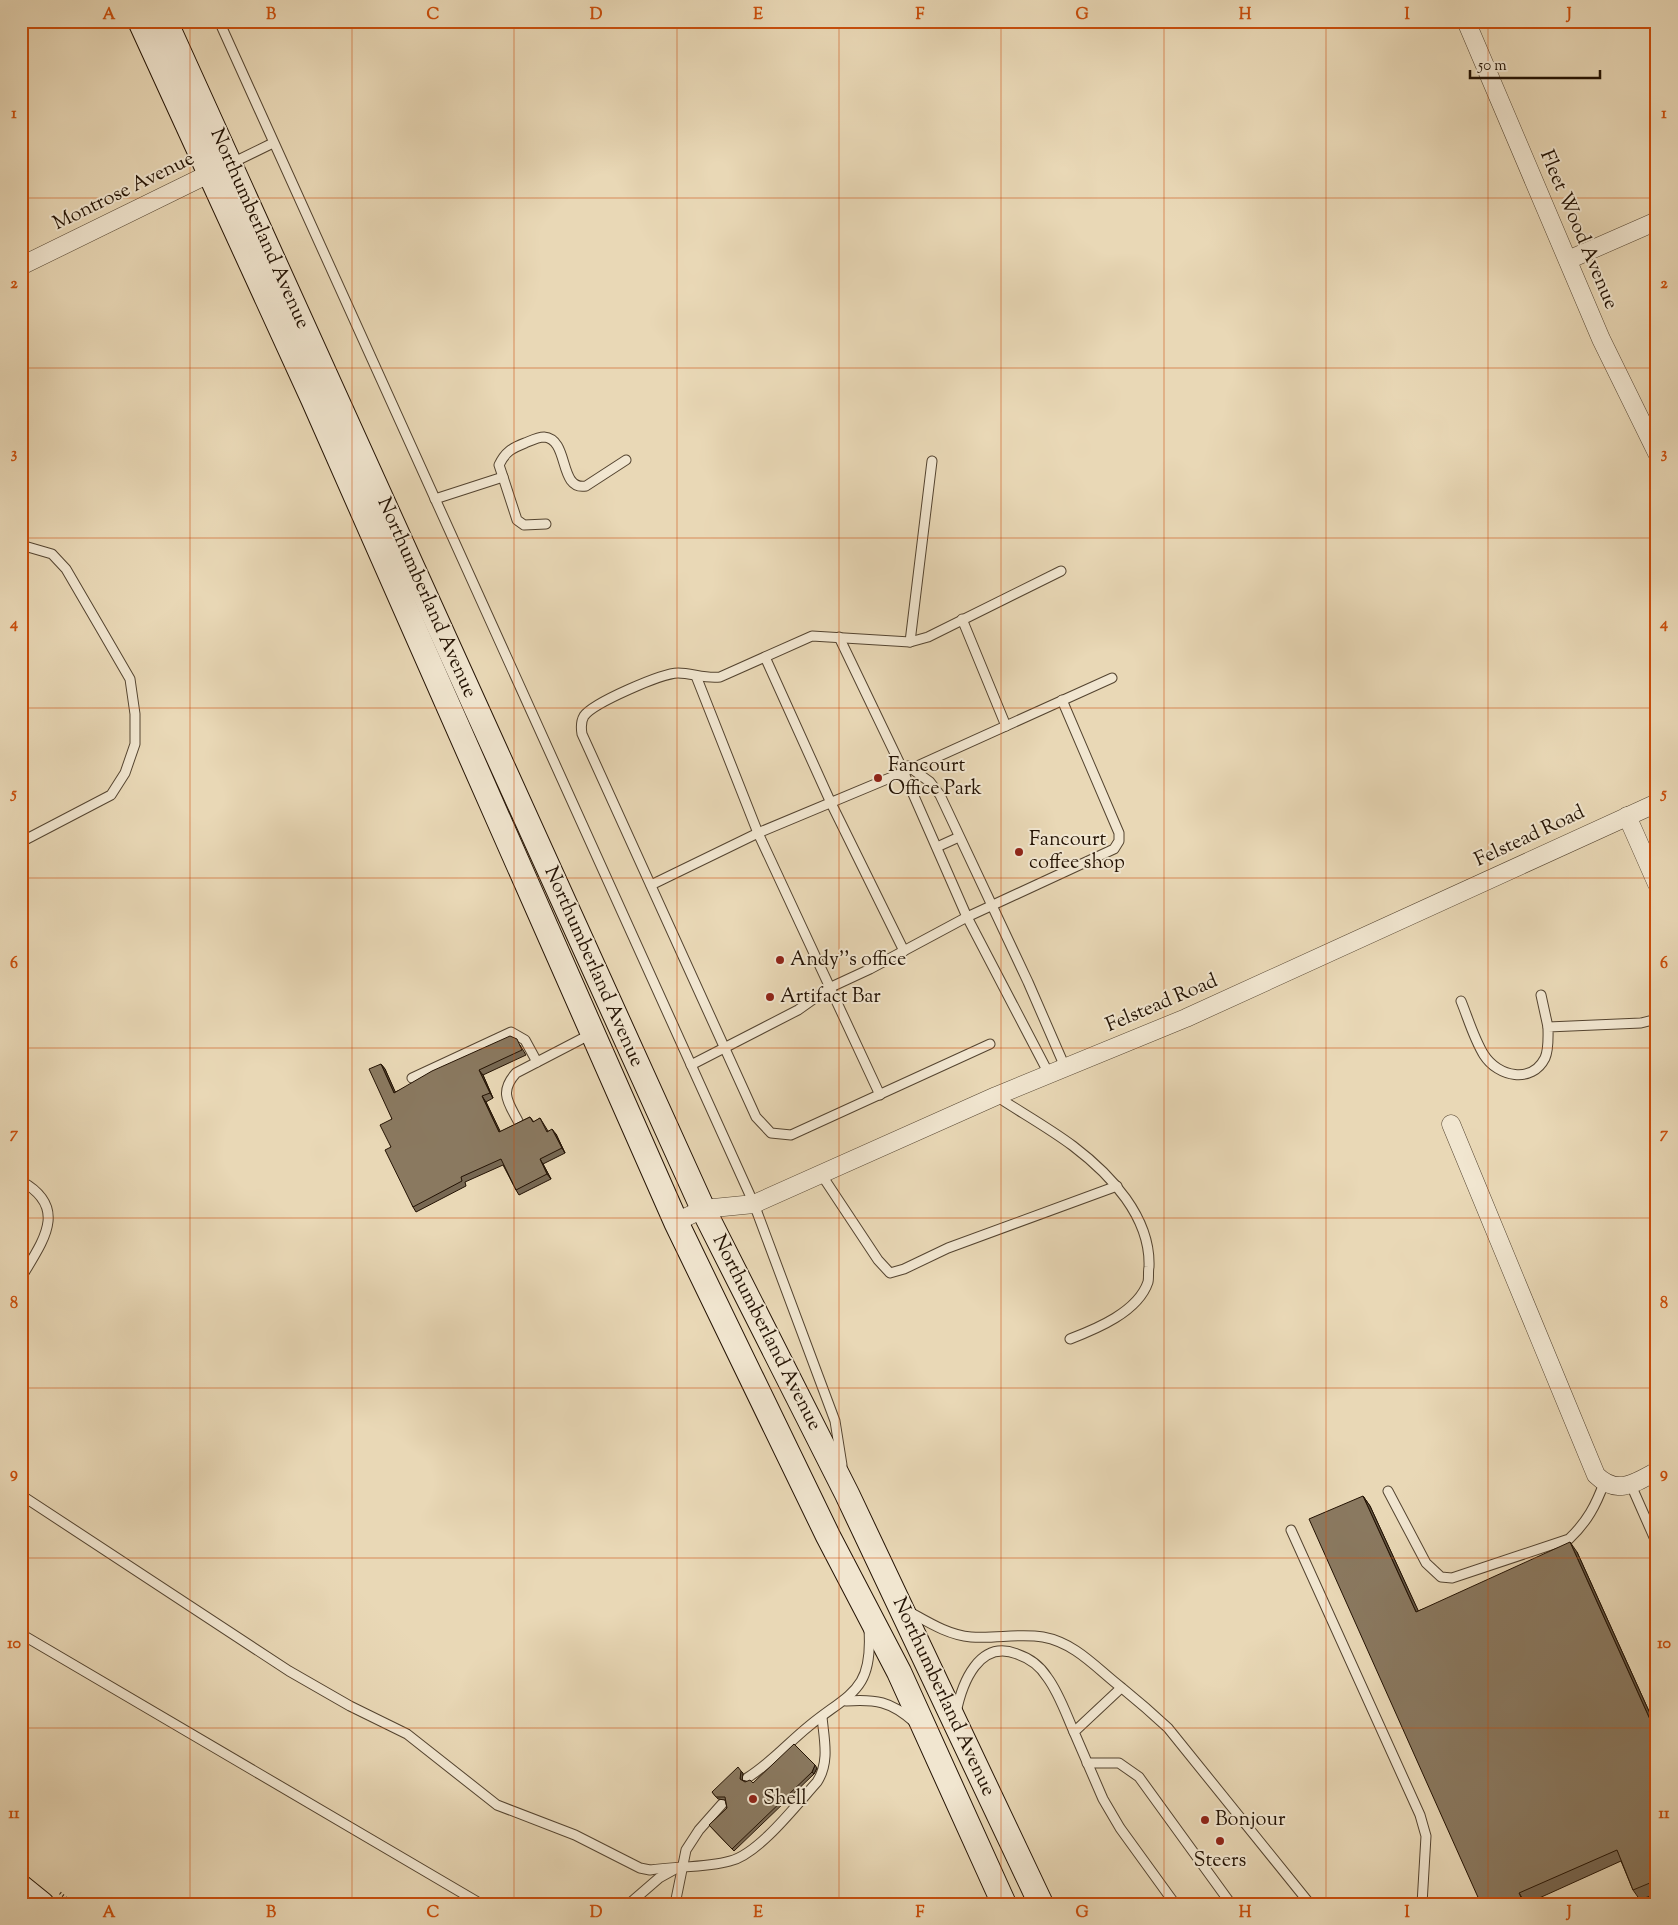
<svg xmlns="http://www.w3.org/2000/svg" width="1678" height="1925" font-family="'Sorts Mill Goudy',serif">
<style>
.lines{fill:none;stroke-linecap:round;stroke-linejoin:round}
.service-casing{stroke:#544430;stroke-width:11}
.minor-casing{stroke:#544430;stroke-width:19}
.secondary-casing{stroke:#231203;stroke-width:26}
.path{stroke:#231203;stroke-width:3;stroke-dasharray:1 2.5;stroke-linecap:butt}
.service{stroke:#f1e6d0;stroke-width:9}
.minor{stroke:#f1e6d0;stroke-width:18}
.secondary{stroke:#f1e6d0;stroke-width:24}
.wall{fill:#776853;stroke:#231203}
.shaded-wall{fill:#615543;stroke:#231203}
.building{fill:#8a7960;stroke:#231203}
.grid{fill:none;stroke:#ca4e0b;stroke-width:1;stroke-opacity:0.55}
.poi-dot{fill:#8f2418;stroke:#f1e6d0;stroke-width:2}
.labels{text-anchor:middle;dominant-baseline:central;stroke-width:4;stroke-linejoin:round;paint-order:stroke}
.street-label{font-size:20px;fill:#231203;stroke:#f1e6d0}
.poi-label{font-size:20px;fill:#231203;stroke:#f1e6d0;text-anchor:start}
.neatline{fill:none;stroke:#ca4e0b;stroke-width:2}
.grid-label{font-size:16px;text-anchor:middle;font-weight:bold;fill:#ca4e0b}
</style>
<rect width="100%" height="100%" fill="#e9d8b6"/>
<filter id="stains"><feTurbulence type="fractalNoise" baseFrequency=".004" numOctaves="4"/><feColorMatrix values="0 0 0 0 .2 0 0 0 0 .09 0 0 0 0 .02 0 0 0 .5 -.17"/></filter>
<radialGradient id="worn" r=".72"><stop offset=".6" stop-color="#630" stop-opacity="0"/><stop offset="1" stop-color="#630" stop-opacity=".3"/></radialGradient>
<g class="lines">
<!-- service casing -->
<g class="service-casing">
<g id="service">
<polyline points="219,21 754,1204 835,1421 842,1465"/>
<polyline points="230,164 273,143"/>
<path d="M503,477L499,465C505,452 512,448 525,443C530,441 538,437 544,437C570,439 558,491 586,486L626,460"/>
<polyline points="435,499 503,477 517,520 524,525 546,524"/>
<polyline points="21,545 52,554 66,569 101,629 130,679 135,714 135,744 125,773 111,795 21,842"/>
<polyline points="962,619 1006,726"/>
<polyline points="839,637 899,762 967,917 1049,1074"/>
<polyline points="910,642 932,461"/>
<polyline points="765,657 831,803 904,951"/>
<polyline points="696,676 758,833 880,1095"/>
<polyline points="908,766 930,782 940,795 1028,982 1065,1067"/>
<polyline points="937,847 959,837"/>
<polyline points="651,885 758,833 904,772 1112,678"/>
<polyline points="1541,995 1548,1027"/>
<path d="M1461,1001C1468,1018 1474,1039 1484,1055C1498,1077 1532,1084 1545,1058C1549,1049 1548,1037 1548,1027L1641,1023L1657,1019"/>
<path d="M990,1044L791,1135L771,1133L756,1117L582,734C581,728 581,721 584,716C593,703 662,673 678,673C692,673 705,679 720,677L812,636L910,642L928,637L1061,571"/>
<polyline points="691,1065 798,1010 829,988 870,969 967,917 1114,849 1119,841 1119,833 1062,700"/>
<polyline points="412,1078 511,1032 525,1040 537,1062"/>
<path d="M996,1096C1022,1113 1049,1128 1073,1146C1110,1174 1151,1217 1149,1267C1148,1271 1149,1278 1148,1282C1138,1312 1096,1329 1070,1339"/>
<path d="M518,1121C508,1102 499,1092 516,1073L593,1033"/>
<polyline points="821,1174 878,1260 890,1273 904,1269 948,1248 1117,1186"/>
<path d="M21,1181C70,1208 42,1242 21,1278"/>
<polyline points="1631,1485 1657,1544"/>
<path d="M1388,1491L1426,1563L1441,1577L1452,1578L1569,1539C1587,1522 1596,1505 1604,1483"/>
<path d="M21,1495L289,1671L350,1706L407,1734L497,1805L575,1835L640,1868L650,1870C676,1866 705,1868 730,1861C759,1854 797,1804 817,1782C830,1762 824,1739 822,1717"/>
<polyline points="1291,1530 1420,1815 1426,1836 1422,1904"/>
<path d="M908,1611C928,1622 948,1635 971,1637C995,1639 1019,1633 1043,1637C1076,1643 1097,1669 1122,1688C1138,1701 1153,1714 1168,1728L1310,1904"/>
<polyline points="21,1634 481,1904"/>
<polyline points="1121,1688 1074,1732 1103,1799 1120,1828 1175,1904"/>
<path d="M846,1701C875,1699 891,1701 914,1722"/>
<path d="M956,1713C962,1683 979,1639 1017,1654C1029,1658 1040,1666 1047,1677C1059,1693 1066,1714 1074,1732"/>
<polyline points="1087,1763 1119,1763 1139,1777 1231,1904"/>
<path d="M747,1778C771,1763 788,1743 809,1726C849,1693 873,1692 869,1630"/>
<polyline points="629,1904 659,1878 677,1868"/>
<polyline points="675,1904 686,1850 699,1830 722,1804"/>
</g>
</g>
<!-- minor casing -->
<g class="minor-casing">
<g id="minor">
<polyline points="1466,21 1601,339 1657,453"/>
<polyline points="1568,260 1657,221"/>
<polyline points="21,266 221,168"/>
<polyline points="1627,816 1657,884"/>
<path d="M1451,1124L1596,1475C1617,1496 1635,1483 1657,1471"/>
<polyline points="676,1222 703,1209 754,1204 996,1096 1186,1018 1657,803"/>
</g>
</g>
<!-- secondary casing -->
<g class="secondary-casing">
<g id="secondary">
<polyline points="140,21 313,399 676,1222 828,1536 899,1672 1004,1904"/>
<polyline points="165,21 703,1209 847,1494 1041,1904"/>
<polyline points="21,1887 42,1904"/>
</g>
</g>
<!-- path -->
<polyline class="path" points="60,1893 73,1904"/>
<!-- service -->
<use href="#service" class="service"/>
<!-- minor -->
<use href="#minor" class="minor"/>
<!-- secondary -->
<use href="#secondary" class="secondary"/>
</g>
<!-- wall -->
<g class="wall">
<polygon points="520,1045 526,1055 483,1075 493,1098 486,1102 500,1132 530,1117 534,1122 540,1118 548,1131 556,1134 565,1153 543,1164 551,1179 519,1195 516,1190 503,1165 465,1182 466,1186 416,1212 413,1207 391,1147 392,1119 381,1064 385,1069 395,1092"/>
<polygon points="1363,1496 1370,1506 1418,1611 1577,1552 1657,1729 1657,1893 1640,1900 1633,1890 1621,1861 1526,1904 1481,1904"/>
<polygon points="817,1768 814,1774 734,1851 709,1825 727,1808 725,1800 718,1799 712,1792 743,1773 742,1780 753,1783"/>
</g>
<!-- shaded-wall -->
<g class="shaded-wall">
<polygon points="381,1064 385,1069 398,1098 394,1093"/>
<polygon points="479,1070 483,1075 493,1098 490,1093"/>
<polygon points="482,1096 486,1102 503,1137 499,1132"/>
<polygon points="552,1129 556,1134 565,1153 562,1148"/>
<polygon points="540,1159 543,1164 551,1179 547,1174"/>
<polygon points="1363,1496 1370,1506 1423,1621 1416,1612"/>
<polygon points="1570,1542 1577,1552 1657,1729 1657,1735"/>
<polygon points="815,1765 817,1768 814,1774 812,1772"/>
<polygon points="741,1771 743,1773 742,1782 740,1779"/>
<polygon points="1519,1893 1526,1904 1524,1904"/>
</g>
<!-- building -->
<g class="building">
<polygon points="510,1036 517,1039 522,1050 479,1070 490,1093 482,1096 499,1132 530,1117 533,1122 540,1118 547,1132 552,1129 562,1148 540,1159 547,1174 516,1190 501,1159 461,1177 462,1181 413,1207 385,1150 391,1147 380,1125 392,1119 369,1069 381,1064 394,1093 432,1071"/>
<polygon points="1363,1496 1416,1612 1570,1542 1657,1735 1657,1880 1633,1890 1617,1850 1519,1893 1524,1904 1481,1904 1309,1519"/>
<polygon points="794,1744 815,1765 812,1772 732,1849 709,1825 727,1808 725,1797 716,1797 712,1792 738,1767 741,1771 740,1779 745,1782 750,1780 753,1783"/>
</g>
<!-- grid -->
<path class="grid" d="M190,21V1904M352,21V1904M514,21V1904M677,21V1904M839,21V1904M1001,21V1904M1164,21V1904M1326,21V1904M1488,21V1904M21,198H1657M21,368H1657M21,538H1657M21,708H1657M21,878H1657M21,1048H1657M21,1218H1657M21,1388H1657M21,1558H1657M21,1728H1657"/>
<!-- markers -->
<g class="poi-dot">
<circle cx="878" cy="778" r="5"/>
<circle cx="1019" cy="852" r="5"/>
<circle cx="780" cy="960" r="5"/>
<circle cx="770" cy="997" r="5"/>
<circle cx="753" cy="1799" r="5"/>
<circle cx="1205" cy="1820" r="5"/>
<circle cx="1220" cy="1841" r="5"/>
</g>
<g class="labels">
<!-- street labels -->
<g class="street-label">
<text transform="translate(124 192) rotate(-26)">Montrose Avenue</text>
<text transform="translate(259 229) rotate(66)">Northumberland Avenue</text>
<text transform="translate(1578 230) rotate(67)">Fleet Wood Avenue</text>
<text transform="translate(426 598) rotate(66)">Northumberland Avenue</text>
<text transform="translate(1530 837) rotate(-25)">Felstead Road</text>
<text transform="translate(593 967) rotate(66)">Northumberland Avenue</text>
<text transform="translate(1162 1004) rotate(-23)">Felstead Road</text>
<text transform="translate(766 1333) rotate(63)">Northumberland Avenue</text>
<text transform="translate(943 1697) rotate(65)">Northumberland Avenue</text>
</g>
<!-- poi labels -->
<g class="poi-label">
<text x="888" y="766">Fancourt<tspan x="888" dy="23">Office Park</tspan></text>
<text x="1029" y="840">Fancourt<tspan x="1029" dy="23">coffee shop</tspan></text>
<text x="790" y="960">Andy''s office</text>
<text x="780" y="997">Artifact Bar</text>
<text x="763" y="1799">Shell</text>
<text x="1215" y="1820">Bonjour</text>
<text x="1220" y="1861" text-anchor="middle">Steers</text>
</g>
</g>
<!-- margin -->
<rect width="1678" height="1925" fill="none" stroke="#e9d8b6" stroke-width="55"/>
<!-- scale -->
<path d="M1470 70v8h130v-8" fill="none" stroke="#231203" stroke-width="2.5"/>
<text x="1478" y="70" font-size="15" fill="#231203" stroke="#f1e6d0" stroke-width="4" paint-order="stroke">50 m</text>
<rect x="28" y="28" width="1622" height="1870" class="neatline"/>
<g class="grid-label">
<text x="109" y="19">A</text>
<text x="271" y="19">B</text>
<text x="433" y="19">C</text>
<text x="596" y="19">D</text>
<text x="758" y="19">E</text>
<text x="920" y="19">F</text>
<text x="1082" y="19">G</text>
<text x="1245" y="19">H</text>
<text x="1407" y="19">I</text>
<text x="1569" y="19">J</text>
<text x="14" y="118">1</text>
<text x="1664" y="118">1</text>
<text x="14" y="288">2</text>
<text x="1664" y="288">2</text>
<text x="14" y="458">3</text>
<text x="1664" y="458">3</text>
<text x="14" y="628">4</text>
<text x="1664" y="628">4</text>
<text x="14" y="798">5</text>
<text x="1664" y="798">5</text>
<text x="14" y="968">6</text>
<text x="1664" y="968">6</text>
<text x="14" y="1138">7</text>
<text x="1664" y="1138">7</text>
<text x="14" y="1308">8</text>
<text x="1664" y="1308">8</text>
<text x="14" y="1478">9</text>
<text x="1664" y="1478">9</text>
<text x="14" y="1648">10</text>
<text x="1664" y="1648">10</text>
<text x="14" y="1818">11</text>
<text x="1664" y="1818">11</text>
<text x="109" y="1917">A</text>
<text x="271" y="1917">B</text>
<text x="433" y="1917">C</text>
<text x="596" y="1917">D</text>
<text x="758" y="1917">E</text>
<text x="920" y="1917">F</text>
<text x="1082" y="1917">G</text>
<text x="1245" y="1917">H</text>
<text x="1407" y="1917">I</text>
<text x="1569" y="1917">J</text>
</g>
<rect width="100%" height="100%" filter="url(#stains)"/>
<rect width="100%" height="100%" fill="url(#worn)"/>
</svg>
